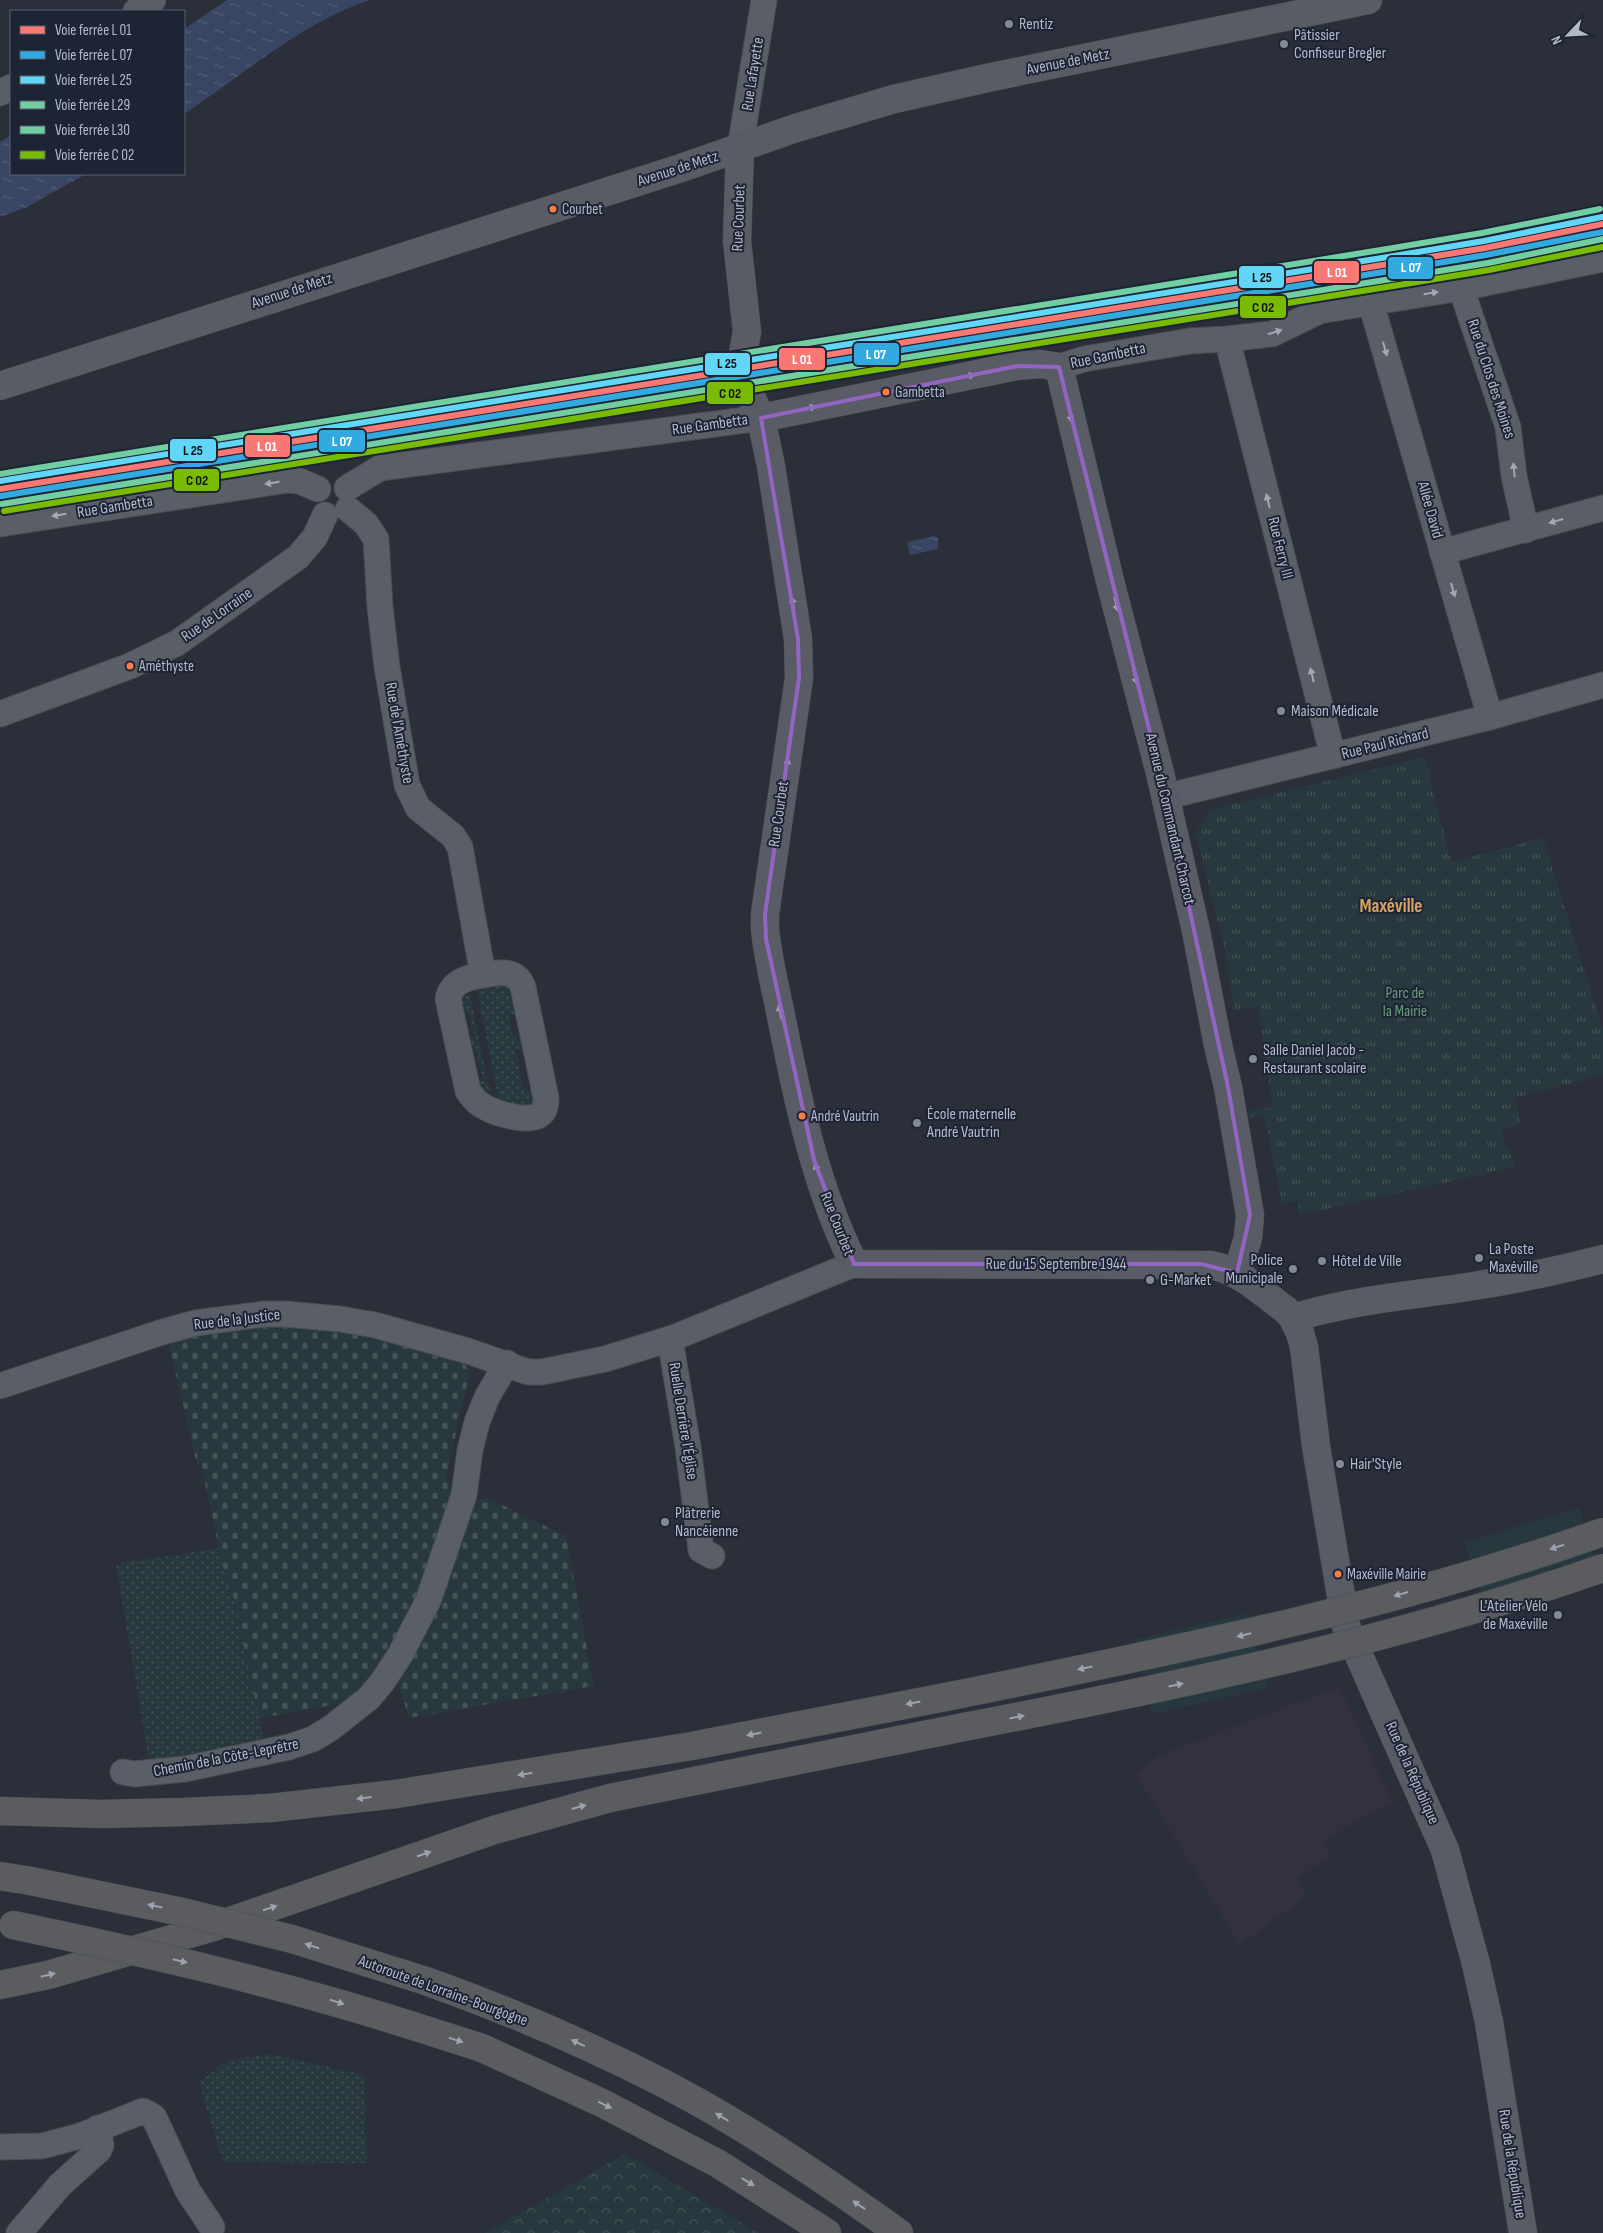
<svg xmlns="http://www.w3.org/2000/svg" width="1603" height="2233" font-family="'Sofia Sans Condensed',sans-serif">
<style>
.medical{fill:#33303f}
.grass{fill:url(#grass-dots)}
.forest{fill:url(#forest-crowns)}
.cemetery{fill:url(#cemetery-stones)}
.park{fill:url(#park-tufts)}
.pitch{fill:#27393f}
.water{fill:url(#water-ripples)}
.lines{fill:none;stroke-linecap:round;stroke-linejoin:round}
.street-casing{stroke:#484c53;stroke-width:27}
.secondary-casing{stroke:#484c53;stroke-width:29}
.highway-casing{stroke:#474b55;stroke-width:29}
.street{stroke:#5a5e67;stroke-width:25}
.secondary{stroke:#595c65;stroke-width:28}
.highway{stroke:#5a5c60;stroke-width:28}
.highway-bridge-casing{stroke:#474b55;stroke-width:29;stroke-linecap:butt}
.highway-bridge{stroke:#5a5c60;stroke-width:28}
.rail-1-casing{stroke:#1d2434;stroke-width:10}
.rail-2-casing{stroke:#1d2434;stroke-width:10}
.rail-3-casing{stroke:#1d2434;stroke-width:10}
.rail-4-casing{stroke:#1d2434;stroke-width:10}
.rail-5-casing{stroke:#1d2434;stroke-width:10}
.rail-6-casing{stroke:#1d2434;stroke-width:10}
.rail-1{stroke:#f87974;stroke-width:6}
.rail-2{stroke:#32aae0;stroke-width:6}
.rail-3{stroke:#61d6f7;stroke-width:6}
.rail-4{stroke:#71cea3;stroke-width:6}
.rail-5{stroke:#71cea3;stroke-width:6}
.rail-6{stroke:#79bb02;stroke-width:6}
.oneway{fill:#a2a8b6}
.oneway2{fill:#9da2b1}
.oneway3{fill:#9ea2b0}
.marked{fill:none;stroke:#9265c3;stroke-width:4;stroke-linejoin:round}
.poi-dot{fill:#848997;stroke:#1d2434;stroke-width:2}
.bus-dot{fill:#f77d43;stroke:#1d2434;stroke-width:2}
.labels{text-anchor:middle;dominant-baseline:central;stroke-width:4;stroke-linejoin:round;paint-order:stroke}
.bus-label{font-size:15px;fill:#b4baca;stroke:#1d2434;text-anchor:start}
.poi-label{font-size:16px;fill:#b4baca;stroke:#1d2434;text-anchor:start}
.street-label{font-size:16px;fill:#b4baca;stroke:#1d2434}
.park-label{font-size:16px;fill:#6b9b7c;stroke:#1d2434}
.quarter-label{font-size:19px;font-weight:bold;fill:#d6a363;stroke:#1d2434}
.line-badge{stroke:#1d2434;stroke-width:2}
.badge-label{font-size:14px;text-anchor:middle;font-weight:bold;fill:#fff}
.pale-badge-label{font-size:14px;text-anchor:middle;font-weight:bold;fill:#111}
</style>
<defs>
<pattern id="grass-dots" width="8" height="8" patternUnits="userSpaceOnUse" patternTransform="scale(1.25)"><rect width="8" height="8" fill="#27393f"/><path d="M2 2h.1M6 6h.1" fill="none" stroke="#445459" stroke-width="1.8" stroke-linecap="round"/></pattern>
<pattern id="forest-crowns" width="20" height="18" patternUnits="userSpaceOnUse" patternTransform="scale(1.25)"><rect width="20" height="18" fill="#27393f"/><path d="M2 6a3 3 0 1 1 6 0M12 15a3 3 0 1 1 6 0" fill="none" stroke="#445459"/></pattern>
<pattern id="cemetery-stones" width="16" height="16" patternUnits="userSpaceOnUse" patternTransform="scale(1.25)"><rect width="16" height="16" fill="#27393f"/><path d="M2 7V4a2 2 0 0 1 4 0v3zM10 15v-3a2 2 0 0 1 4 0v3z" fill="#445459"/></pattern>
<pattern id="park-tufts" width="24" height="20" patternUnits="userSpaceOnUse" patternTransform="scale(1.25)"><rect width="24" height="20" fill="#27393f"/><path d="M3 7l-1-3M5 7V3M7 7l1-3M15 17l-1-3M17 17v-4M19 17l1-3" fill="none" stroke="#445459"/></pattern>
<pattern id="water-ripples" width="26" height="14" patternUnits="userSpaceOnUse" patternTransform="scale(1.25)"><rect width="26" height="14" fill="#384664"/><path d="M2 4q2-2 4 0t4 0M15 11q2-2 4 0t4 0" fill="none" stroke="#525f79"/></pattern>
</defs>
<rect width="100%" height="100%" fill="#2a2f39"/>
<!-- medical -->
<polygon class="medical" points="1340,1686 1392,1801 1323,1841 1332,1857 1299,1877 1307,1897 1240,1945 1135,1773 1157,1756"/>
<!-- grass -->
<g class="grass">
<polygon points="507,977 522,1021 508,1012 513,1036 527,1045 529,1056 515,1047 523,1088 533,1093 538,1106 500,1106 476,984"/>
<polygon points="468,985 489,1089 489,1094 485,1095 470,1074 483,1082 476,1049 462,1040 460,1029 474,1039 470,1015 457,1007 459,988"/>
<polygon points="219,1548 227,1586 230,1585 264,1739 262,1742 150,1767 116,1564"/>
<polygon points="270,2054 365,2075 367,2163 223,2162 199,2082 227,2061"/>
</g>
<!-- forest -->
<polygon class="forest" points="625,2154 759,2233 485,2233"/>
<!-- cemetery -->
<g class="cemetery">
<polygon points="249,1324 356,1330 462,1361 470,1372 446,1477 454,1495 420,1595 411,1600 410,1617 379,1669 350,1702 259,1718 231,1586 227,1586 201,1464 198,1464 196,1461 168,1340"/>
<polygon points="486,1497 566,1536 594,1686 409,1718 397,1679 472,1504"/>
</g>
<!-- park -->
<polygon class="park" points="1425,757 1451,862 1543,838 1603,1030 1603,1075 1515,1098 1521,1124 1501,1130 1506,1150 1511,1149 1515,1167 1300,1215 1297,1201 1282,1204 1264,1115 1250,1118 1249,1111 1273,1107 1258,1007 1234,1010 1227,960 1196,833 1209,810"/>
<!-- pitch -->
<g class="pitch">
<polygon points="1579,1508 1602,1584 1488,1618 1465,1542"/>
<polygon points="1251,1613 1268,1688 1152,1714 1135,1639"/>
</g>
<!-- water -->
<g class="water">
<path d="M227,0H370C300,23 244,75 184,114V29Z"/>
<polygon points="11,135 11,174 86,174 27,207 0,217 0,142"/>
<polygon points="935,536 938,538 938,549 910,555 907,542"/>
</g>
<g class="lines">
<!-- street casing -->
<g class="street-casing">
<g id="street">
<polyline points="136,11 153,0"/>
<polyline points="0,93 11,87"/>
<polyline points="740,148 764,0"/>
<polyline points="1461,288 1508,427 1514,476 1526,530"/>
<polyline points="1371,303 1490,717"/>
<polyline points="1227,339 1333,756"/>
<polyline points="1059,367 1084,359 1190,341 1227,339 1272,334 1319,311 1461,288 1603,259"/>
<polyline points="347,488 380,468 761,418"/>
<polyline points="348,509 366,524 376,539 380,607 387,667 407,785 418,808 453,836 460,847 483,975"/>
<polyline points="0,524 288,480 299,481 318,489"/>
<polyline points="1442,552 1603,508"/>
<polyline points="0,714 130,666 177,643 298,557 315,537 325,515"/>
<polyline points="1165,797 1490,717 1603,685"/>
<path d="M496,973C509,972 518,974 523,987L546,1098C546,1102 546,1107 544,1110C535,1127 494,1113 481,1105C475,1101 472,1097 468,1091L448,999C452,977 477,976 496,973Z"/>
<polyline points="670,1339 688,1447 701,1550 712,1556"/>
<polyline points="0,1386 159,1333 195,1323 265,1314 285,1314 340,1319 375,1325 468,1351 528,1372 542,1372 605,1359 673,1338 854,1264"/>
<polyline points="123,1772 134,1774 185,1769 289,1747 313,1739 331,1728 369,1698 383,1681 400,1655 428,1601 464,1495 470,1450 477,1422 487,1397 507,1363"/>
<polyline points="0,2147 42,2146 80,2136 143,2111 154,2117 188,2191 212,2227"/>
<polyline points="19,2233 60,2185 99,2150 101,2145 98,2128"/>
</g>
</g>
<!-- secondary casing -->
<g class="secondary-casing">
<g id="secondary">
<path d="M740,148L737,241L747,332L742,359L749,392L761,418L771,466L798,639L799,678L765,914V929C768,961 777,994 783,1026C799,1107 817,1189 854,1264L1211,1265C1241,1271 1262,1293 1286,1310L1293,1318L1300,1333L1304,1347L1316,1446L1346,1626L1445,1850L1476,1964L1489,2022L1523,2233"/>
<polyline points="0,386 681,168 796,128 894,99 987,78 1368,0"/>
<polyline points="761,418 1017,366 1040,364 1059,367 1109,577 1160,773 1196,931 1218,1045 1228,1087 1250,1215 1248,1238 1237,1273"/>
<path d="M1293,1318C1348,1301 1405,1296 1461,1288C1509,1281 1556,1271 1603,1259"/>
</g>
</g>
<!-- highway casing -->
<g class="highway-casing">
<g id="highway">
<polyline points="0,1811 102,1814 183,1812 270,1808 396,1794 692,1746 961,1694"/>
<polyline points="0,1876 31,1881"/>
<path d="M426,1981C502,2008 577,2040 649,2076C737,2120 819,2176 899,2233"/>
<polyline points="0,1985 48,1975 213,1927 494,1830 610,1798 969,1726"/>
<polyline points="410,2025 482,2048 602,2103 717,2163 827,2233"/>
</g>
</g>
<!-- street -->
<use href="#street" class="street"/>
<!-- secondary -->
<use href="#secondary" class="secondary"/>
<!-- highway -->
<use href="#highway" class="highway"/>
<!-- highway-bridge casing -->
<g class="highway-bridge-casing">
<g id="highway-bridge">
<path d="M961,1694C1177,1650 1394,1606 1603,1532"/>
<path d="M969,1726C1183,1685 1397,1640 1603,1568"/>
<polyline points="31,1881 187,1913 292,1939 426,1981"/>
<path d="M13,1925C147,1953 279,1983 410,2025"/>
</g>
</g>
<!-- highway-bridge -->
<use href="#highway-bridge" class="highway-bridge"/>
<!-- rail-1 casing -->
<g class="rail-1-casing">
<polyline id="rail-1" points="0,489 1395,263 1485,248 1603,224"/>
</g>
<!-- rail-2 casing -->
<g class="rail-2-casing">
<polyline id="rail-2" points="1,496 1396,270 1486,255 1603,232"/>
</g>
<!-- rail-3 casing -->
<g class="rail-3-casing">
<polyline id="rail-3" points="0,481 1394,256 1484,241 1602,217"/>
</g>
<!-- rail-4 casing -->
<g class="rail-4-casing">
<polyline id="rail-4" points="2,504 1397,278 1488,263 1603,239"/>
</g>
<!-- rail-5 casing -->
<g class="rail-5-casing">
<polyline id="rail-5" points="0,474 1393,248 1482,233 1600,209"/>
</g>
<!-- rail-6 casing -->
<g class="rail-6-casing">
<polyline id="rail-6" points="4,511 1399,285 1489,270 1603,247"/>
</g>
<!-- rail-1 -->
<use href="#rail-1" class="rail-1"/>
<!-- rail-2 -->
<use href="#rail-2" class="rail-2"/>
<!-- rail-3 -->
<use href="#rail-3" class="rail-3"/>
<!-- rail-4 -->
<use href="#rail-4" class="rail-4"/>
<!-- rail-5 -->
<use href="#rail-5" class="rail-5"/>
<!-- rail-6 -->
<use href="#rail-6" class="rail-6"/>
</g>
<!-- one-way arrows -->
<defs><path id="oneway-solid" d="M-6-.8H1V-3.2L6.5 0L1 3.2V.8H-6Z" transform="scale(1.25)"/></defs>
<g class="oneway">
<use href="#oneway-solid" transform="translate(1431 293) rotate(-9)"/>
<use href="#oneway-solid" transform="translate(1275 332) rotate(-18)"/>
<use href="#oneway-solid" transform="translate(1385 349) rotate(74)"/>
<use href="#oneway-solid" transform="translate(1514 470) rotate(-96)"/>
<use href="#oneway-solid" transform="translate(272 483) rotate(171)"/>
<use href="#oneway-solid" transform="translate(1268 501) rotate(-104)"/>
<use href="#oneway-solid" transform="translate(59 515) rotate(171)"/>
<use href="#oneway-solid" transform="translate(1556 521) rotate(164)"/>
<use href="#oneway-solid" transform="translate(1453 590) rotate(74)"/>
<use href="#oneway-solid" transform="translate(1312 675) rotate(-104)"/>
</g>
<g class="oneway2">
<use href="#oneway-solid" transform="translate(968 376) rotate(-11)"/>
<use href="#oneway-solid" transform="translate(809 408) rotate(-12)"/>
<use href="#oneway-solid" transform="translate(1070 415) rotate(77)"/>
<use href="#oneway-solid" transform="translate(793 604) rotate(-99)"/>
<use href="#oneway-solid" transform="translate(1116 604) rotate(76)"/>
<use href="#oneway-solid" transform="translate(1135 677) rotate(75)"/>
<use href="#oneway-solid" transform="translate(787 765) rotate(-82)"/>
<use href="#oneway-solid" transform="translate(780 1012) rotate(-101)"/>
<use href="#oneway-solid" transform="translate(817 1170) rotate(-109)"/>
</g>
<g class="oneway3">
<use href="#oneway-solid" transform="translate(1557 1547) rotate(162)"/>
<use href="#oneway-solid" transform="translate(1401 1594) rotate(164)"/>
<use href="#oneway-solid" transform="translate(1244 1635) rotate(167)"/>
<use href="#oneway-solid" transform="translate(1085 1668) rotate(168)"/>
<use href="#oneway-solid" transform="translate(1176 1685) rotate(-12)"/>
<use href="#oneway-solid" transform="translate(913 1703) rotate(169)"/>
<use href="#oneway-solid" transform="translate(1017 1717) rotate(-11)"/>
<use href="#oneway-solid" transform="translate(754 1734) rotate(169)"/>
<use href="#oneway-solid" transform="translate(525 1774) rotate(171)"/>
<use href="#oneway-solid" transform="translate(364 1798) rotate(173)"/>
<use href="#oneway-solid" transform="translate(579 1807) rotate(-16)"/>
<use href="#oneway-solid" transform="translate(424 1854) rotate(-19)"/>
<use href="#oneway-solid" transform="translate(155 1906) rotate(-168)"/>
<use href="#oneway-solid" transform="translate(270 1908) rotate(-18)"/>
<use href="#oneway-solid" transform="translate(312 1946) rotate(-163)"/>
<use href="#oneway-solid" transform="translate(180 1961) rotate(13)"/>
<use href="#oneway-solid" transform="translate(48 1975) rotate(-14)"/>
<use href="#oneway-solid" transform="translate(337 2002) rotate(18)"/>
<use href="#oneway-solid" transform="translate(456 2040) rotate(18)"/>
<use href="#oneway-solid" transform="translate(578 2043) rotate(-155)"/>
<use href="#oneway-solid" transform="translate(605 2105) rotate(26)"/>
<use href="#oneway-solid" transform="translate(722 2117) rotate(-149)"/>
<use href="#oneway-solid" transform="translate(748 2182) rotate(32)"/>
<use href="#oneway-solid" transform="translate(859 2205) rotate(-146)"/>
</g>
<!-- marked area -->
<path class="marked" d="M1017,366L1059,367L1160,773L1228,1087L1250,1215L1237,1273L1201,1264H854L814,1160L766,939L765,914L799,678L798,639L761,418Z"/>
<!-- markers -->
<g class="poi-dot">
<circle cx="1009" cy="24" r="5"/>
<circle cx="1284" cy="44" r="5"/>
<circle cx="1281" cy="711" r="5"/>
<circle cx="1253" cy="1059" r="5"/>
<circle cx="917" cy="1123" r="5"/>
<circle cx="1479" cy="1258" r="5"/>
<circle cx="1322" cy="1261" r="5"/>
<circle cx="1293" cy="1269" r="5"/>
<circle cx="1150" cy="1280" r="5"/>
<circle cx="1340" cy="1464" r="5"/>
<circle cx="665" cy="1522" r="5"/>
<circle cx="1558" cy="1615" r="5"/>
</g>
<g class="bus-dot">
<circle cx="553" cy="209" r="4.5"/>
<circle cx="886" cy="392" r="4.5"/>
<circle cx="130" cy="666" r="4.5"/>
<circle cx="802" cy="1116" r="4.5"/>
<circle cx="1338" cy="1574" r="4.5"/>
</g>
<g class="labels">
<!-- bus labels -->
<g class="bus-label">
<text x="562" y="209">Courbet</text>
<text x="895" y="392">Gambetta</text>
<text x="139" y="666">Améthyste</text>
<text x="811" y="1116">André Vautrin</text>
<text x="1347" y="1574">Maxéville Mairie</text>
</g>
<!-- poi labels -->
<g class="poi-label">
<text x="1019" y="24">Rentiz</text>
<text x="1294" y="35">Pâtissier<tspan x="1294" dy="18">Confiseur Bregler</tspan></text>
<text x="1291" y="711">Maison Médicale</text>
<text x="1263" y="1050">Salle Daniel Jacob -<tspan x="1263" dy="18">Restaurant scolaire</tspan></text>
<text x="927" y="1114">École maternelle<tspan x="927" dy="18">André Vautrin</tspan></text>
<text x="1489" y="1249">La Poste<tspan x="1489" dy="18">Maxéville</tspan></text>
<text x="1283" y="1260" text-anchor="end">Police<tspan x="1283" dy="18">Municipale</tspan></text>
<text x="1332" y="1261">Hôtel de Ville</text>
<text x="1160" y="1280">G-Market</text>
<text x="1350" y="1464">Hair'Style</text>
<text x="675" y="1513">Plâtrerie<tspan x="675" dy="18">Nancéienne</tspan></text>
<text x="1548" y="1606" text-anchor="end">L'Atelier Vélo<tspan x="1548" dy="18">de Maxéville</tspan></text>
</g>
<!-- street labels -->
<g class="street-label">
<text transform="translate(1068 62) rotate(-11)">Avenue de Metz</text>
<text transform="translate(753 74) rotate(-81)">Rue Lafayette</text>
<text transform="translate(678 169) rotate(-18)">Avenue de Metz</text>
<text transform="translate(739 218) rotate(-88)">Rue Courbet</text>
<text transform="translate(292 291) rotate(-18)">Avenue de Metz</text>
<text transform="translate(1108 356) rotate(-12)">Rue Gambetta</text>
<text transform="translate(1491 379) rotate(72)">Rue du Clos des Moines</text>
<text transform="translate(710 425) rotate(-8)">Rue Gambetta</text>
<text transform="translate(115 507) rotate(-9)">Rue Gambetta</text>
<text transform="translate(1430 510) rotate(74)">Allée David</text>
<text transform="translate(1280 548) rotate(76)">Rue Ferry III</text>
<text transform="translate(217 615) rotate(-35)">Rue de Lorraine</text>
<text transform="translate(399 733) rotate(80)">Rue de l'Améthyste</text>
<text transform="translate(1385 744) rotate(-14)">Rue Paul Richard</text>
<text transform="translate(779 814) rotate(-82)">Rue Courbet</text>
<text transform="translate(1170 819) rotate(77)">Avenue du Commandant Charcot</text>
<text transform="translate(837 1224) rotate(68)">Rue Courbet</text>
<text x="1056" y="1264">Rue du 15 Septembre 1944</text>
<text transform="translate(237 1320) rotate(-7)">Rue de la Justice</text>
<text transform="translate(683 1421) rotate(81)">Ruelle Derrière l'Église</text>
<text transform="translate(226 1758) rotate(-11)">Chemin de la Côte-Leprêtre</text>
<text transform="translate(1412 1773) rotate(66)">Rue de la République</text>
<text transform="translate(443 1991) rotate(20)">Autoroute de Lorraine-Bourgogne</text>
<text transform="translate(1512 2164) rotate(81)">Rue de la République</text>
</g>
<!-- park labels -->
<g class="park-label">
<text x="1405" y="993">Parc de<tspan x="1405" dy="18">la Mairie</tspan></text>
</g>
<!-- quarter labels -->
<g class="quarter-label">
<text x="1391" y="906">Maxéville</text>
</g>
</g>
<g class="line-badge">
<rect x="1387" y="256" width="47" height="24" rx="5" fill="#32aae0"/>
<rect x="1313" y="260" width="47" height="24" rx="5" fill="#f87974"/>
<rect x="1238" y="265" width="47" height="24" rx="5" fill="#61d6f7"/>
<rect x="1239" y="295" width="48" height="24" rx="5" fill="#79bb02"/>
<rect x="853" y="342" width="47" height="24" rx="5" fill="#32aae0"/>
<rect x="778" y="347" width="48" height="24" rx="5" fill="#f87974"/>
<rect x="704" y="352" width="47" height="24" rx="5" fill="#61d6f7"/>
<rect x="706" y="381" width="48" height="24" rx="5" fill="#79bb02"/>
<rect x="318" y="429" width="48" height="24" rx="5" fill="#32aae0"/>
<rect x="244" y="434" width="47" height="24" rx="5" fill="#f87974"/>
<rect x="169" y="438" width="48" height="24" rx="5" fill="#61d6f7"/>
<rect x="173" y="468" width="47" height="24" rx="5" fill="#79bb02"/>
</g>
<g class="badge-label">
<text x="1411" y="272">L 07</text>
<text x="1337" y="277">L 01</text>
<text x="876" y="359">L 07</text>
<text x="802" y="364">L 01</text>
<text x="342" y="446">L 07</text>
<text x="267" y="451">L 01</text>
</g>
<g class="pale-badge-label">
<text x="1262" y="282">L 25</text>
<text x="1263" y="312">C 02</text>
<text x="727" y="368">L 25</text>
<text x="730" y="398">C 02</text>
<text x="193" y="455">L 25</text>
<text x="197" y="485">C 02</text>
</g>
<!-- legend -->
<rect x="10" y="10" width="175" height="165" fill="#1d2434" stroke="#596070"/>
<rect x="20" y="26" width="25" height="8" fill="#f87974" stroke="#596070"/>
<text x="55" y="35" font-size="15" fill="#b4baca">Voie ferrée L 01</text>
<rect x="20" y="51" width="25" height="8" fill="#32aae0" stroke="#596070"/>
<text x="55" y="60" font-size="15" fill="#b4baca">Voie ferrée L 07</text>
<rect x="20" y="76" width="25" height="8" fill="#61d6f7" stroke="#596070"/>
<text x="55" y="85" font-size="15" fill="#b4baca">Voie ferrée L 25</text>
<rect x="20" y="101" width="25" height="8" fill="#71cea3" stroke="#596070"/>
<text x="55" y="110" font-size="15" fill="#b4baca">Voie ferrée L29</text>
<rect x="20" y="126" width="25" height="8" fill="#71cea3" stroke="#596070"/>
<text x="55" y="135" font-size="15" fill="#b4baca">Voie ferrée L30</text>
<rect x="20" y="151" width="25" height="8" fill="#79bb02" stroke="#596070"/>
<text x="55" y="160" font-size="15" fill="#b4baca">Voie ferrée C 02</text>
<!-- north arrow -->
<g transform="translate(1568 35) rotate(245)" stroke="#1d2434" stroke-width="4" paint-order="stroke">
<path d="M0-4L9 19L0 12L-9 19Z" fill="#b4baca"/>
<text y="-8" font-size="14" font-weight="bold" text-anchor="middle" fill="#b4baca">N</text>
</g>
</svg>
